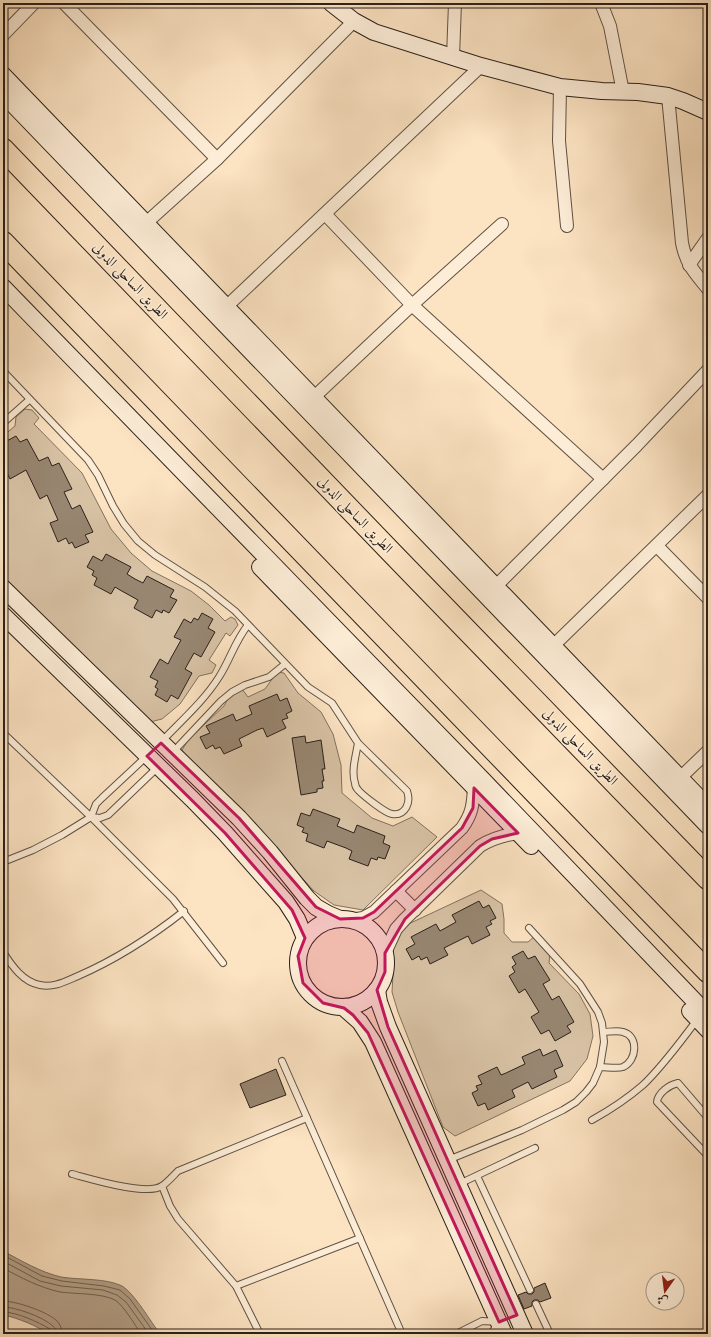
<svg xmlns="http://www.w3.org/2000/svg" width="711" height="1337" font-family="'Old Standard TT',Amiri,serif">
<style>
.green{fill:#d8c2a5;stroke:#827260}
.water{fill:#b5a189;stroke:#7e6e5d}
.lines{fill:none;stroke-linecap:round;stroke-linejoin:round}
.shore{stroke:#706152;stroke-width:1}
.building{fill:#988671;stroke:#2b211a}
.lane-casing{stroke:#5f5244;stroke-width:8}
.street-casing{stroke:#5f5244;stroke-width:14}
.secondary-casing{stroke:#2b211a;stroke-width:18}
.highway-casing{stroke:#2b211a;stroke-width:23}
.lane{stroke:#fdedd7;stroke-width:6}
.street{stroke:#fdedd7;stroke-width:12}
.secondary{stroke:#fdedd7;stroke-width:16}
.highway{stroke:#fce3c2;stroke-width:21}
.marked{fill:#c2185b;fill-opacity:0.2;stroke:#c2185b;stroke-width:3;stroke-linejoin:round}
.labels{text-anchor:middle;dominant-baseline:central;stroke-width:3;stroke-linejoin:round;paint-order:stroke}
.street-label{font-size:14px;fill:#2b211a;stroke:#fdedd7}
</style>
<rect width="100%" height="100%" fill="#fce3c2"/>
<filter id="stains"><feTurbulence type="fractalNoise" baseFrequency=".005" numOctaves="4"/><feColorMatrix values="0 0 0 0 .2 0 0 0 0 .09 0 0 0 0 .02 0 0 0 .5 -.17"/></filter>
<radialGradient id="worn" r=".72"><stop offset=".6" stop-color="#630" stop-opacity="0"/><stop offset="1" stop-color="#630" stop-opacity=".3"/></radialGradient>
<!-- green -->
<g class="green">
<polygon points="25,409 32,410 39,418 34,424 82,473 111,529 131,553 152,571 191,591 209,605 225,621 231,617 235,619 238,625 230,636 226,633 209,660 216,665 212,673 199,676 180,704 162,719 150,722 3,576 3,436 15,426 16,417"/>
<polygon points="277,672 284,673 298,693 321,712 333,734 341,765 342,793 372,818 393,826 412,817 437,837 363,910 334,905 314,891 280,854 187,760 182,750 189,739 224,706 231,693 242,689 248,697 265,689"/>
<polygon points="481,890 502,904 504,919 504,933 512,942 528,942 535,936 550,953 549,963 579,994 590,1014 593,1036 587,1059 570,1081 455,1136 443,1127 398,1012 392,992 393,974 393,948 402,927"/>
</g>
<!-- water -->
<path class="water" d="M3,1251C22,1261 40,1272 61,1277C79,1280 106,1278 122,1286C134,1293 151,1322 160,1334H50C36,1326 19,1318 3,1315Z"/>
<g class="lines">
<!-- shore -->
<g class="shore">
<polyline points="3,1255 42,1276 62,1281 104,1286 120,1290 130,1299 155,1334"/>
<polyline points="3,1261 40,1281 61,1286 103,1290 117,1295 126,1302 149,1334"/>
<path d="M3,1268C22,1278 38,1287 60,1292C74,1294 102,1293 115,1300C124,1306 135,1325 141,1334"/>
<path d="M3,1301C16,1301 49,1312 58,1322C61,1326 62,1330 62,1334"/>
<path d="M3,1307C16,1307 43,1317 53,1326C55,1328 56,1331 56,1334"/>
<path d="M3,1312C17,1312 38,1322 50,1329L51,1334"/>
</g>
</g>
<!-- building -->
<g class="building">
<polygon points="16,436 20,442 27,439 39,461 48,457 52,466 59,463 72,489 64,492 72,509 80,505 93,532 85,535 89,542 75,548 72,542 69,544 66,538 58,542 50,523 58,520 47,495 40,499 26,470 10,479 6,471 3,472 3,443"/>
<polygon points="106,554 131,567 127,574 135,579 143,583 147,576 174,590 170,597 177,600 169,613 163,610 162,613 156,610 152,618 134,608 138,600 120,590 115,587 111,594 94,585 97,578 92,575 94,571 87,567 93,556 102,561"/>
<polygon points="202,613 213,619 208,628 215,632 201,657 194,653 185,669 192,673 178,699 171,695 167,702 155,695 158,689 155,687 158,681 150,677 160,659 168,664 171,658 181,640 174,637 184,619 191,623 194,618 198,620"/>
<polygon points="277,694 280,701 287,698 292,711 286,714 288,718 282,720 286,728 267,737 263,728 257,730 239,739 242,746 224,754 220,747 215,749 213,745 206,749 200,737 210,733 206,726 233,714 236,721 252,714 249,706"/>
<polygon points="305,736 306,743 321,740 325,769 322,769 324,781 322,781 323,788 317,789 317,792 301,795 292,738"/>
<polygon points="313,809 340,819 337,826 354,833 357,825 385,836 383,843 390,846 385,859 378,857 377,860 371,858 368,866 349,859 352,851 346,848 327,841 324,848 306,841 308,834 302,832 304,828 297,825 301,813 310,816"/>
<polygon points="479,901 483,908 489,905 496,918 490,921 492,924 486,927 490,935 472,944 468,936 444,948 448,955 430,964 427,957 421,960 419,956 412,960 406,949 415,944 411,937 436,924 440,931 456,922 452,915"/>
<polygon points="523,951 528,959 535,956 550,980 543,984 552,1000 559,996 574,1022 567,1026 571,1032 555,1041 549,1030 541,1034 531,1017 539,1012 525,989 519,993 509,976 515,972 512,967 516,964 512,957"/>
<polygon points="540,1049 543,1056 556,1050 563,1066 554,1070 557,1077 532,1089 528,1082 512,1090 515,1097 488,1110 485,1103 478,1106 472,1093 478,1090 476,1086 482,1084 478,1076 497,1067 501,1075 506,1073 525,1064 522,1057"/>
<polygon points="276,1069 286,1095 250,1108 240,1084"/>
<polygon points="545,1283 551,1298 540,1302 538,1300 534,1300 532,1302 532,1306 524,1309 518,1295 526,1292 528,1294 532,1294 534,1292 534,1288"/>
</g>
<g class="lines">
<!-- lane casing -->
<g class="lane-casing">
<g id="lane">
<path d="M3,371L88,460L98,475L113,506L124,524L138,541L155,555L205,587L235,611L308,687L332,703L358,743L407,791C411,802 406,816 392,814C385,813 364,796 359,791C357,789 355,785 355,783C351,771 356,755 358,743"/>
<polyline points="3,423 29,400"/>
<polyline points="3,733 91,817 173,899 223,963"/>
<path d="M161,742C181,721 204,701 219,677C230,660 235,641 248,625"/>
<polyline points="173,752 221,701 232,692 245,685 269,677 285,664"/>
<polyline points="91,817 96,804 102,798 147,756"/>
<polyline points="3,862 33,850 62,835 91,817 100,818 108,815 158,767"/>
<path d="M3,952C12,966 23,982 40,985C54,988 66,981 78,976C117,959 151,937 184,911"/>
<polyline points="282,1061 402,1334"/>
<path d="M600,1067C607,1067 617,1069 623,1067C637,1061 639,1036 623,1032C617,1030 609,1032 604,1032"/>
<path d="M708,1118L678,1083C669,1085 658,1093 657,1102L708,1156"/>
<path d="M592,1120C610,1110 628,1098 643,1085C663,1066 680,1042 697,1020"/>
<polyline points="448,1160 522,1130 563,1110 576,1102 586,1092 593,1083 600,1067 604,1042 602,1023 598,1012 580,984 529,928"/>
<path d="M72,1174C91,1179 146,1196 162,1186C168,1182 173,1176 178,1171L307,1118"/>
<polyline points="477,1176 530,1290"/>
<polyline points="459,1184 535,1148"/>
<polyline points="162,1186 170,1206 178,1219 236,1286 260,1334"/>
<polyline points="236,1286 360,1238"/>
<polyline points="536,1304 550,1334"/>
<polyline points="456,1334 482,1321 499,1322 491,1334"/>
</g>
</g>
<!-- street casing -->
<g class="street-casing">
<g id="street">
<polyline points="64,3 217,159"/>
<polyline points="601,3 610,26 623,92"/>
<polyline points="3,35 34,3"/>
<polyline points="453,57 455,3"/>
<polyline points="560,87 559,141 567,226"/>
<path d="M668,96L682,243C686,264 695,273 708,289"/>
<polyline points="325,214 412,305 603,479"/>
<polyline points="146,223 217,159 354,21"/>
<polyline points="689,265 708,238"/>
<polyline points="226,307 481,66"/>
<polyline points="313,398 412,305 502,224"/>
<polyline points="657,546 708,598"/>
<polyline points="496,586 637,445 708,370"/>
<polyline points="553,646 708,495"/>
<polyline points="680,778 708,751"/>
<polyline points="396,891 415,910"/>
<path d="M350,920L363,918L374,912L462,828C472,814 473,805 474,788"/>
<path d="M385,953L396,929L405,919L480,846C493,838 504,835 518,833"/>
</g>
</g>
<!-- secondary casing -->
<g class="secondary-casing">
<g id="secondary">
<polyline points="331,3 354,21 374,32 481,66 560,87 602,91 638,92 668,96 683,101 708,112"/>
<polyline points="3,75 708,807"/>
<polyline points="3,94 708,826"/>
<polyline points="3,287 482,779 708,1015"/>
<polyline points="260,567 531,846"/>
<polyline points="3,588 239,818 270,852 307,898 316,907 328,914 340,919"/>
<polyline points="3,615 193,800 225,833 286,902 297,919 305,938"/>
<circle cx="342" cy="963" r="44"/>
<polyline points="377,990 379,1002 388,1027 525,1334"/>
<polyline points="343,1007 360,1022 373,1042 504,1334"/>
<polyline points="690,1011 708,1030"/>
</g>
</g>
<!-- highway casing -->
<g class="highway-casing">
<g id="highway">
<polyline points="3,149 392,553 708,879"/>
<polyline points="3,242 708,972"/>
</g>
</g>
<!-- lane -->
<use href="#lane" class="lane"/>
<!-- street -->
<use href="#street" class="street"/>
<!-- secondary -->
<use href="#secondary" class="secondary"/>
<!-- highway -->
<use href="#highway" class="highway"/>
</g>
<!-- marked area -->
<path class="marked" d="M161,743L239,818L316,907L340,919L363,918L374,912L462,828L473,808L474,788L518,833L492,839L480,846L405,919L385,953V972L377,990L388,1027L517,1315L499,1322L368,1033L353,1015L344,1008L323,1003L303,983L298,956L305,938L292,910L225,833L147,756Z"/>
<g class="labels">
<!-- street labels -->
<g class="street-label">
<text transform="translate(130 281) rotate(46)">الطريق الساحلى الدولى</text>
<text transform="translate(355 515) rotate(46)">الطريق الساحلى الدولى</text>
<text transform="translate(580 747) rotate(46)">الطريق الساحلى الدولى</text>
</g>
</g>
<!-- margin -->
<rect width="711" height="1337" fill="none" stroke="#fce3c2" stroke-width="16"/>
<rect x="4" y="4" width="703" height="1329" fill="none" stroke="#2b211a" stroke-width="2"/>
<rect x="8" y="8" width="695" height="1321" fill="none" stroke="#2b211a"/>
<!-- north arrow -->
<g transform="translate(665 1291) rotate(194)"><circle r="19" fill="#fdedd7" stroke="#a99b8b"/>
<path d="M0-3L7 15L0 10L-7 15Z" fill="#8f2418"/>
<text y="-6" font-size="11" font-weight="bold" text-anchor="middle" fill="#2b211a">ش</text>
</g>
<rect width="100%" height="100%" filter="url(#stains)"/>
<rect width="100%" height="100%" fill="url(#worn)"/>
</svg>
